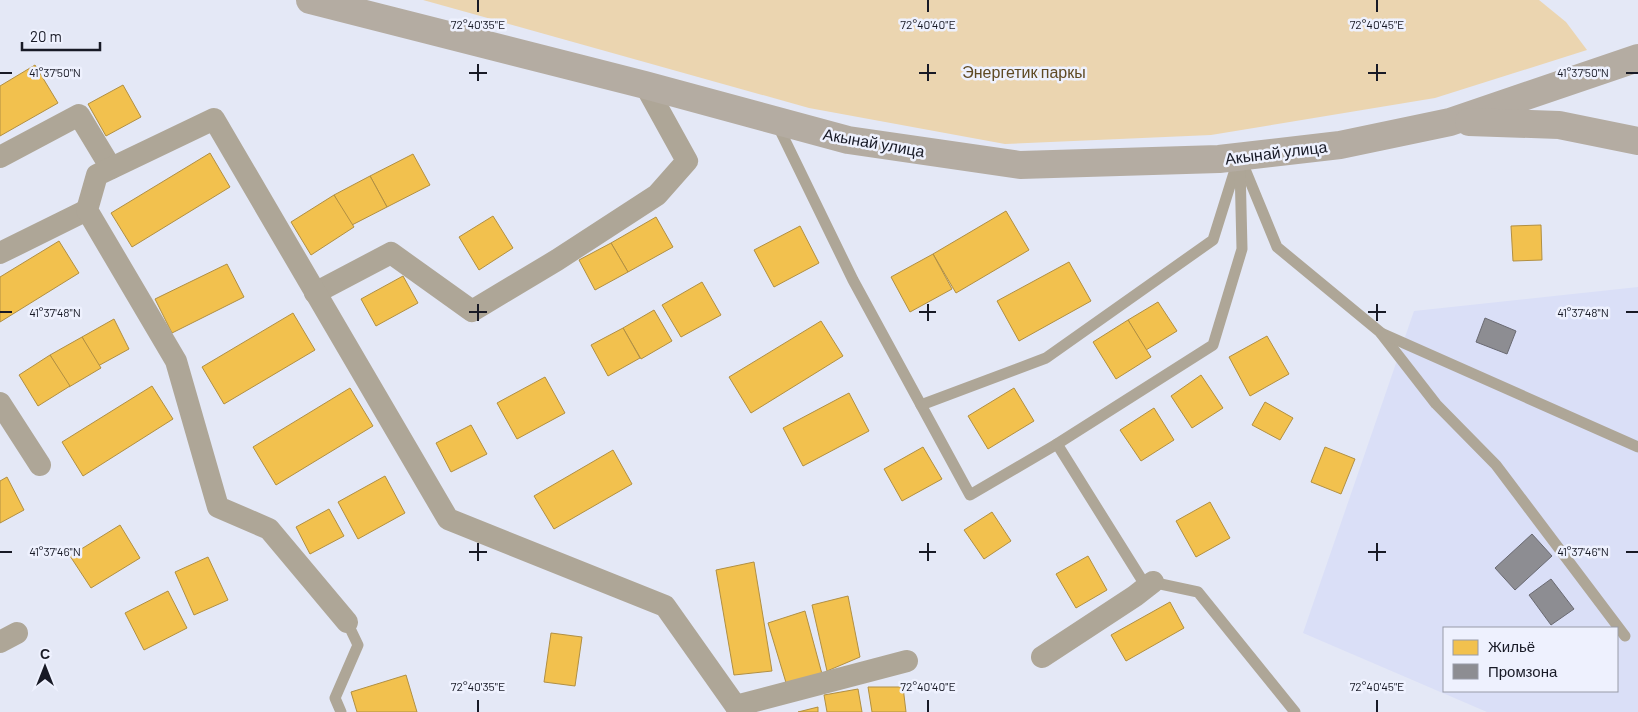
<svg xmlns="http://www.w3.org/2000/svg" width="1638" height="712" font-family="Barlow,sans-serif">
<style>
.built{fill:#dadff7;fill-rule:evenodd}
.green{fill:#ebd5b0}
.homes{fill:#f2c14e;stroke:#b18f42}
.industry{fill:#8d8d92;stroke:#6a6a72}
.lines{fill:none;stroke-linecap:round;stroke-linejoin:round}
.lane{stroke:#aea697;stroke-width:11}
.street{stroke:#aea697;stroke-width:22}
.secondary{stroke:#b4aca2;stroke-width:28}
.ticks{fill:none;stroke:#181a26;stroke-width:2}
.labels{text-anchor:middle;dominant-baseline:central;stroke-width:5;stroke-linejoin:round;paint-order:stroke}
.park-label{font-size:16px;fill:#5f4a24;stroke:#eef1fe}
.street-label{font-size:16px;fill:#181a26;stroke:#eef1fe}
.ticks-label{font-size:12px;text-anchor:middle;fill:#181a26;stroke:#eef1fe;stroke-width:5;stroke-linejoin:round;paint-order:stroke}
</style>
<rect width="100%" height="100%" fill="#e4e8f6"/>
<!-- built -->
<path class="built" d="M1638,287V712H1487L1303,633L1414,311ZM1444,628H1617V691H1444Z"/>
<!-- green -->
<polygon class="green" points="423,0 1539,0 1566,22 1587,50 1435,98 1211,135 1005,144 809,108"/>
<!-- homes -->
<g class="homes">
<polygon points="35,65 58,103 0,136 0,86"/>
<polygon points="123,85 141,117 106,136 88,104"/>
<polygon points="210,153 230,187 132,247 111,213"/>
<polygon points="413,154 430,185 387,207 370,176"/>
<polygon points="370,176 387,207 350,226 334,195"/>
<polygon points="334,195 354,227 311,255 291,222"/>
<polygon points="1006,211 1029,250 956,293 933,254"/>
<polygon points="493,216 513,248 479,270 459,237"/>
<polygon points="656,217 673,247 628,272 611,243"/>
<polygon points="1541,225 1542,260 1513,261 1511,226"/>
<polygon points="800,226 819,263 774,287 754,250"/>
<polygon points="59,241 79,273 0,322 0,277"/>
<polygon points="611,243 628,272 595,290 579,260"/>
<polygon points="933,254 952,289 910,312 891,277"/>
<polygon points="1069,262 1091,301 1019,341 997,301"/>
<polygon points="227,264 244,297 172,333 155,299"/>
<polygon points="403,276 418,303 376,326 361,299"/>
<polygon points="702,282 721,315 681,337 662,305"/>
<polygon points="1158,302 1177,331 1146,350 1128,320"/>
<polygon points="654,310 672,341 641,359 623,328"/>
<polygon points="293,313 315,350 224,404 202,367"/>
<polygon points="114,319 129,349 98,366 82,337"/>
<polygon points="1128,320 1151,357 1116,379 1093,342"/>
<polygon points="821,321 843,356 751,413 729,377"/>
<polygon points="623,328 640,358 608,376 591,345"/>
<polygon points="1267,336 1289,374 1250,396 1229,357"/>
<polygon points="82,337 101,368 69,387 50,355"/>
<polygon points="50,355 70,386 38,406 19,375"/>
<polygon points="1201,375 1223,408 1192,428 1171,396"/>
<polygon points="545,377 565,413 517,439 497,403"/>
<polygon points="152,386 173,419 83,476 62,442"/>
<polygon points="350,388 373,426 276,485 253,447"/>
<polygon points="1014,388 1034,421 988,449 968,416"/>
<polygon points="849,393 869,431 803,466 783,428"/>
<polygon points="1265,402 1293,418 1280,440 1252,425"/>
<polygon points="1154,408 1174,440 1141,461 1120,430"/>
<polygon points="471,425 487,454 451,472 436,443"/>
<polygon points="923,447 942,479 902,501 884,469"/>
<polygon points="1325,447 1355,459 1341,494 1311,482"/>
<polygon points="613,450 632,484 554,529 534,496"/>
<polygon points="385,476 405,513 358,539 338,502"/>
<polygon points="7,477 24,510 0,523 0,481"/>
<polygon points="1210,502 1230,538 1196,557 1176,521"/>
<polygon points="329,509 344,536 310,554 296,527"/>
<polygon points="992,512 1011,541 984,559 964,530"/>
<polygon points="120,525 140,558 91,588 70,556"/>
<polygon points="1088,556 1107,590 1076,608 1056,574"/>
<polygon points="208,557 228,600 194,615 175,572"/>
<polygon points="754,562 772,671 734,675 716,570"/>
<polygon points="168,591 187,628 144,650 125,613"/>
<polygon points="848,596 860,657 827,671 812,605"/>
<polygon points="1170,602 1184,628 1126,661 1111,635"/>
<polygon points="805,611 822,674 787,686 768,623"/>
<polygon points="551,633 582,637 575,686 544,682"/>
<polygon points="406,675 417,712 357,712 351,692"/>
<polygon points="868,687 903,687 906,712 872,712"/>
<polygon points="858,689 862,712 827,712 824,695"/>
<polygon points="818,707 818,712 798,712"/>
</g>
<!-- industry -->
<g class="industry">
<polygon points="1485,318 1516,331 1507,354 1476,342"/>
<polygon points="1532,534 1552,556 1515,590 1495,568"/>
<polygon points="1551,579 1574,609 1551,625 1529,595"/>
</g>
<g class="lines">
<!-- lane -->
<g class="lane">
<polyline points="777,124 853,280 970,495 1057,444 1142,580 1198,592 1295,712"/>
<polyline points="1240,157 1277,247 1380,332 1436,404 1496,465 1625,636"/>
<polyline points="1381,333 1638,447"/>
<polyline points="921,405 1046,358 1213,240 1239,157"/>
<polyline points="1057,444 1213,345 1242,249 1240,166"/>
<polyline points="341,712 335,698 358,645 347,622"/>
</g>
<!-- street -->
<g class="street">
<polyline points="0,157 79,115 111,168"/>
<polyline points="0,253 87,210"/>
<polyline points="315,293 391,253 472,311 557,260 657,195 687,161 645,85"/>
<polyline points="0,403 40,465"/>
<polyline points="347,622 269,529 218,507 176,361 87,210 97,175 214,119 448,519 665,606 740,712"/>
<polyline points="0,642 17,633"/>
<polyline points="1042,657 1135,596 1153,582"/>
<polyline points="736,706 907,661"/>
</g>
<!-- secondary -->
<g class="secondary">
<polyline points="310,0 645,85 848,140 1020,165 1219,159 1340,145 1450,122 1638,58"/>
<polyline points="1469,122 1559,125 1638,141"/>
</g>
</g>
<!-- ticks -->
<path class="ticks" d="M478,0V12M928,0V12M1377,0V12M478,64V81M928,64V81M1377,64V81M0,73H12M469,73H487M919,73H936M1368,73H1386M1626,73H1638M478,304V321M928,304V321M1377,304V321M0,312H12M469,312H487M919,312H936M1368,312H1386M1626,312H1638M478,543V561M928,543V561M1377,543V561M0,552H12M469,552H487M919,552H936M1368,552H1386M1626,552H1638M478,700V712M928,700V712M1377,700V712"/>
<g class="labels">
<!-- park labels -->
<g class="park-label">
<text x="1024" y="71">Энергетик паркы</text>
</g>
<!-- street labels -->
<g class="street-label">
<text transform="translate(874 142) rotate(10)">Акынай улица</text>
<text transform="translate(1276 152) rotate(-7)">Акынай улица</text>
</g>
</g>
<g class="ticks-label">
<text x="478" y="29">72°40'35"E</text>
<text x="928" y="29">72°40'40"E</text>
<text x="1377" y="29">72°40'45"E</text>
<text x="55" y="77">41°37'50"N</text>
<text x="1583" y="77">41°37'50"N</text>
<text x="55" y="317">41°37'48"N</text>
<text x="1583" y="317">41°37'48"N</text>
<text x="55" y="556">41°37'46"N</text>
<text x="1583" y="556">41°37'46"N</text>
<text x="478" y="691">72°40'35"E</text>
<text x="928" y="691">72°40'40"E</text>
<text x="1377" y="691">72°40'45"E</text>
</g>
<!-- legend -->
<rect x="1443" y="627" width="175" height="65" fill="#eef1fe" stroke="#989ba8"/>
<rect x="1453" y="640" width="25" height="15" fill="#f2c14e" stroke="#989ba8"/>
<text x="1488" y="652" font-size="15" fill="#181a26">Жильё</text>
<rect x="1453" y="664" width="25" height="15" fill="#8d8d92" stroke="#989ba8"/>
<text x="1488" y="677" font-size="15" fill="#181a26">Промзона</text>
<!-- north arrow -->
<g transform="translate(45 667)" stroke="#eef1fe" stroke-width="4" paint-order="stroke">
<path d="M0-4L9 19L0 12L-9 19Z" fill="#181a26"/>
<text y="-8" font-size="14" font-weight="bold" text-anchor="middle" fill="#181a26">С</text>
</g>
<!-- scale -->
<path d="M22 42v8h78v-8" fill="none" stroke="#181a26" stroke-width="2.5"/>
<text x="30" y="42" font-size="15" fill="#181a26" stroke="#eef1fe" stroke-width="4" paint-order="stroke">20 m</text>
</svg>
